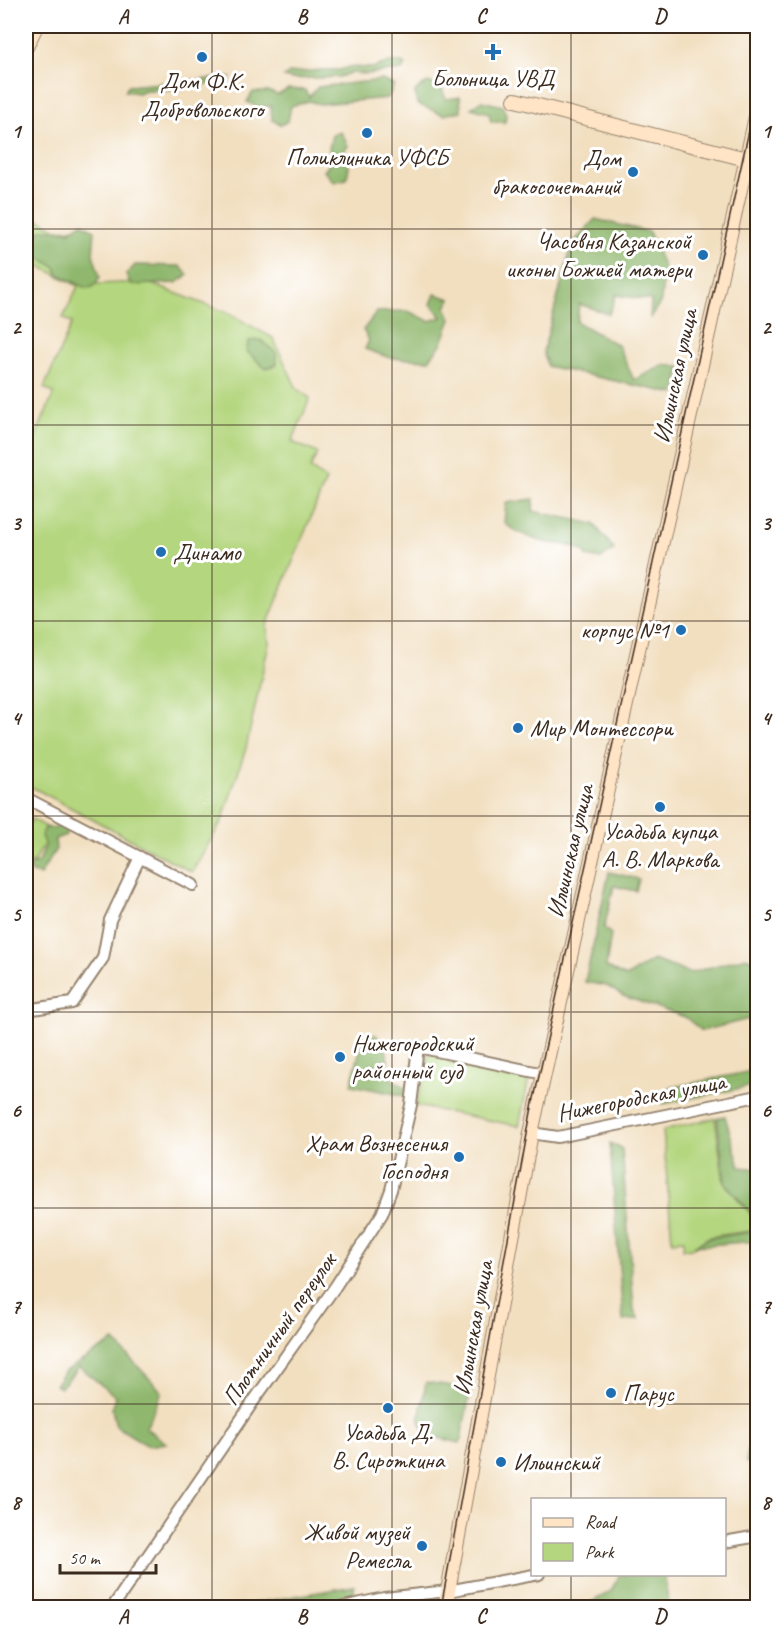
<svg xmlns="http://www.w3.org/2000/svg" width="783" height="1633" font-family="Caveat,sans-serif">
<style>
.green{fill:#b4d67e;stroke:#78804e;stroke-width:1.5}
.forest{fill:#8fb76d;stroke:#657046;stroke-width:1.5}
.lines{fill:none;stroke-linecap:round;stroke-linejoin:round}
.street-casing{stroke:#96846f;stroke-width:14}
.secondary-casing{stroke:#96846f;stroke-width:16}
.street{stroke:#fff;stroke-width:10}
.secondary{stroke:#ffe4c6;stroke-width:14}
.tram{stroke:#3b2a1e;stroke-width:1.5}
.grid{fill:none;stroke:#3b2a1e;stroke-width:1.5;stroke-opacity:0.55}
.poi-dot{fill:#1f6fb2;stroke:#fff;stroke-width:2}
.labels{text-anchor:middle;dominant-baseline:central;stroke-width:6;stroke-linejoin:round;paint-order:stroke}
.poi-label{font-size:24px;fill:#3b2a1e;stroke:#fff}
.street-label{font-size:24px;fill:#3b2a1e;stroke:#fff}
.neatline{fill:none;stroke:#3b2a1e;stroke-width:2}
.grid-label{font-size:20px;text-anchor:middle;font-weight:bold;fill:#3b2a1e}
</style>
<rect width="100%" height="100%" fill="#fff"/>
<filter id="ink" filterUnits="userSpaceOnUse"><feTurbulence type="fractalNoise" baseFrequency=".0167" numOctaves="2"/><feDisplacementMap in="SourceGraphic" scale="12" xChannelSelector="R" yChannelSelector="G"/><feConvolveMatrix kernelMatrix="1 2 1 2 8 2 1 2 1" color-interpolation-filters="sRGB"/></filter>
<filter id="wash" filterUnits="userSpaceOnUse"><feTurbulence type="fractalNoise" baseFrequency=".008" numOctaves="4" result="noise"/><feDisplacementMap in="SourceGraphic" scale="24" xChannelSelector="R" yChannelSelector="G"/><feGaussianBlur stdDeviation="1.35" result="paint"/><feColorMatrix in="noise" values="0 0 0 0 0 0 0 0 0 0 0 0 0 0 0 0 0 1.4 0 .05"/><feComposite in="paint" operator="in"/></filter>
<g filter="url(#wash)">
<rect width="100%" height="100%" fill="#f2dfc0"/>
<!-- green -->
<g class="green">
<polygon points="26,213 59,230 86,227 95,284 146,282 228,313 273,338 297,389 310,398 292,442 318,453 310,468 326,480 267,625 269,643 246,748 222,821 192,872 26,784 26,459 54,393 44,388 72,323 63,318 78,286 26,259"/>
<polygon points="32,819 52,830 33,864 26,860 26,831"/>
<polygon points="429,1053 530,1073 519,1126 416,1106"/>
<polygon points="715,1118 724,1183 757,1221 757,1230 709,1237 692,1248 683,1249 684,1240 672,1241 663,1130"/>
</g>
<!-- forest -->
<g class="forest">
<polygon points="400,62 406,65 402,70 366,74 350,73 339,77 291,79 284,77 289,73 322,70 339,70 349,67 372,68 388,63"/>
<polygon points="220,78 230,78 225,85 213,83 203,85 199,87 186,87 179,90 146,90 138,93 125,91 128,86"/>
<polygon points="382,80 394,85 388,98 319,104 309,101 291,106 288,121 281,125 272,120 271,106 258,107 247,102 253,92 270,92 278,95 288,89 305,90 309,97 318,87"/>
<polygon points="428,82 441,87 446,99 460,97 461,111 444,115 417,104 415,91"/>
<polygon points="481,101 503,106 506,115 505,122 491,122 489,113 471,108"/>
<polygon points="341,132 348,146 340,155 349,166 347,179 334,182 324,171 333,159 329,149 332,135"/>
<polygon points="595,219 649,232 664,268 661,301 650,319 651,300 616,295 609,314 579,304 577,322 618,345 634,380 664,365 681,367 675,394 547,366 543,352 572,244"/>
<polygon points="82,223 95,231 93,254 100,277 93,287 86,288 58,274 55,266 31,254 30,242 41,230 70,231"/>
<polygon points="135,265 180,266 188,275 176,283 131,285 126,275"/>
<polygon points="435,294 451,299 446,307 451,319 442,343 429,360 390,358 365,349 369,340 363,330 377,312 408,311 429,321 442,317 431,304"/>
<polygon points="261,340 276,353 277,365 265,368 246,351 249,341"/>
<path d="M534,499L533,511L594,524L614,549L601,559L586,556V554C575,543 558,545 544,542C530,538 515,532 504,523L506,503Z"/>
<polygon points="63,824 68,825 66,835 55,839 56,849 40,875 32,873 28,866 39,862 45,846 41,836 45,828 55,828"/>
<polygon points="609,872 639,879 636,891 614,886 604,928 611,934 606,967 626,977 653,960 690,973 746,957 757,962 757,1017 702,1031 685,1017 623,996 607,986 585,982"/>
<polygon points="364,1034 376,1035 386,1047 390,1078 405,1087 405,1096 351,1085"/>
<polygon points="757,1070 757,1085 663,1104 660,1094 669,1088"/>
<polygon points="725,1116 740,1167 757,1169 757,1220 725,1183 717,1118"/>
<polygon points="610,1143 622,1149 634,1311 639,1319 623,1321"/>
<polygon points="757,1231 757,1241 694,1246 709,1238"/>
<polygon points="114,1341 162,1392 146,1428 166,1443 148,1446 116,1426 112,1409 115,1396 79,1367 60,1388 55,1385 65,1371"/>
<polygon points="426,1382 471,1389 460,1443 427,1435 419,1419"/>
<polygon points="750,1404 757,1404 757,1481 756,1466 746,1462 751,1434"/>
<polygon points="619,1575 664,1575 669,1607 583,1607 611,1591"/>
<polygon points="354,1586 355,1596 289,1607 233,1607"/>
</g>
</g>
<g filter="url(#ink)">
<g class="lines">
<!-- street casing -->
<g class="street-casing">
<g id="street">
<polyline points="26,798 193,885"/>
<polyline points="26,1010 72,1003 103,958 110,920 140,857"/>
<polyline points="531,1133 558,1137 758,1096"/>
<polyline points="724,1542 758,1536"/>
<polyline points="112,1608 255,1399 335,1287 382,1214 391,1190 411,1105 418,1047 544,1074"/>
<polyline points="339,1608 384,1598 448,1591 539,1574"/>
</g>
</g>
<!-- secondary casing -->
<g class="secondary-casing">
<g id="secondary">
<polyline points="26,47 36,26"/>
<polyline points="515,100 758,162"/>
<polyline points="445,1608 531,1133 758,108"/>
</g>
</g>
<!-- street -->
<use href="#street" class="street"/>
<!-- secondary -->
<use href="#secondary" class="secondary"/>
<!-- tram -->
<polyline class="tram" points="441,1608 531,1112 758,90"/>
</g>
</g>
<!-- grid -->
<path class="grid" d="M212,26V1608M392,26V1608M571,26V1500M26,229H758M26,425H758M26,621H758M26,816H758M26,1012H758M26,1208H758M26,1404H758M571,1574V1608"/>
<!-- markers -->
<g class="poi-dot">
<path d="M490 43h6v6h6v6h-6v6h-6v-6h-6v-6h6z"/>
<circle cx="202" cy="57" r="6"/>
<circle cx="367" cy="133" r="6"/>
<circle cx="633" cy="172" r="6"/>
<circle cx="703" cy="255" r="6"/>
<circle cx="161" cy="552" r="6"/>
<circle cx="681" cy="630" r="6"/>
<circle cx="518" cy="728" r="6"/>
<circle cx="660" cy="807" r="6"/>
<circle cx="340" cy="1057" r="6"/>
<circle cx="459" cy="1157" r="6"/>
<circle cx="611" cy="1393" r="6"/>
<circle cx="388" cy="1408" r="6"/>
<circle cx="501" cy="1462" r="6"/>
<circle cx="422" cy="1546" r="6"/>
</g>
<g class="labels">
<!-- poi labels -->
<g class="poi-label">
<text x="493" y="78">Больница УВД</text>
<text x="202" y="81">Дом Ф.К.<tspan x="202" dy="28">Добровольского</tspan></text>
<text x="367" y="157">Поликлиника УФСБ</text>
<text x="621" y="158" text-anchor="end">Дом<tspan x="621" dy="28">бракосочетаний</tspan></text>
<text x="691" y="241" text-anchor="end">Часовня Казанской<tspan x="691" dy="28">иконы Божией матери</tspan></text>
<text x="173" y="552" text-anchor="start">Динамо</text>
<text x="669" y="630" text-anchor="end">корпус №1</text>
<text x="530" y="728" text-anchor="start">Мир Монтессори</text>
<text x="660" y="831">Усадьба купца<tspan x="660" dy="28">А. В. Маркова</tspan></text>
<text x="352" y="1043" text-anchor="start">Нижегородский<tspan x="352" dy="28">районный суд</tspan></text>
<text x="447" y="1143" text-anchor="end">Храм Вознесения<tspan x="447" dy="28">Господня</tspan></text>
<text x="623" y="1393" text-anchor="start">Парус</text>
<text x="388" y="1432">Усадьба Д.<tspan x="388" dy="28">В. Сироткина</tspan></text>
<text x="513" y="1462" text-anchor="start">Ильинский</text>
<text x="410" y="1532" text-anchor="end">Живой музей<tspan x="410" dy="28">Ремесла</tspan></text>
</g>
<!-- street labels -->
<g class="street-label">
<text transform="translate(675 376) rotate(-78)">Ильинская улица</text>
<text transform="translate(570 851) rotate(-77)">Ильинская улица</text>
<text transform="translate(641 1097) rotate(-11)">Нижегородская улица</text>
<text transform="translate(473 1328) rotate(-80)">Ильинская улица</text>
<text transform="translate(279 1329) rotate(-55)">Плотничный переулок</text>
</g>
</g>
<!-- margin -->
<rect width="783" height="1633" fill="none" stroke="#fff" stroke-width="66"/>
<!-- legend -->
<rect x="531" y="1498" width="195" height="78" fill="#ffffff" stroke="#b1aaa5" stroke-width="1.5"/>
<rect x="543" y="1518" width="30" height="9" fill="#ffe4c6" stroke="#b1aaa5" stroke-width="1.5"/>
<text x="585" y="1528" font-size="18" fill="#3b2a1e">Road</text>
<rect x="543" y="1543" width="30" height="18" fill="#b4d67e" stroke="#b1aaa5" stroke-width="1.5"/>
<text x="585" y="1558" font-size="18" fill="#3b2a1e">Park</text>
<!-- scale -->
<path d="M60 1564v9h96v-9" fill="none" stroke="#3b2a1e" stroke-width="3"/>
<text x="69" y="1564" font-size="18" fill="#3b2a1e" stroke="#ffffff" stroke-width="4.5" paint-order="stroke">50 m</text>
<rect x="33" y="33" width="717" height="1567" class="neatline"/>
<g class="grid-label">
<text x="123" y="23">A</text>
<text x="302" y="23">B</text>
<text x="481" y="23">C</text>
<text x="660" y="23">D</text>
<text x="16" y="138">1</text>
<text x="766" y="138">1</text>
<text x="16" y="334">2</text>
<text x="766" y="334">2</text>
<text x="16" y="530">3</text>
<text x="766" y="530">3</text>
<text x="16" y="725">4</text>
<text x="766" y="725">4</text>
<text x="16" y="921">5</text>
<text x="766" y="921">5</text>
<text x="16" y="1117">6</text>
<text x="766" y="1117">6</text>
<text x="16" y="1313">7</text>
<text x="766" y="1313">7</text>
<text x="16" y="1509">8</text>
<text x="766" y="1509">8</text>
<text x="123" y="1623">A</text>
<text x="302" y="1623">B</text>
<text x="481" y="1623">C</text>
<text x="660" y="1623">D</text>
</g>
</svg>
